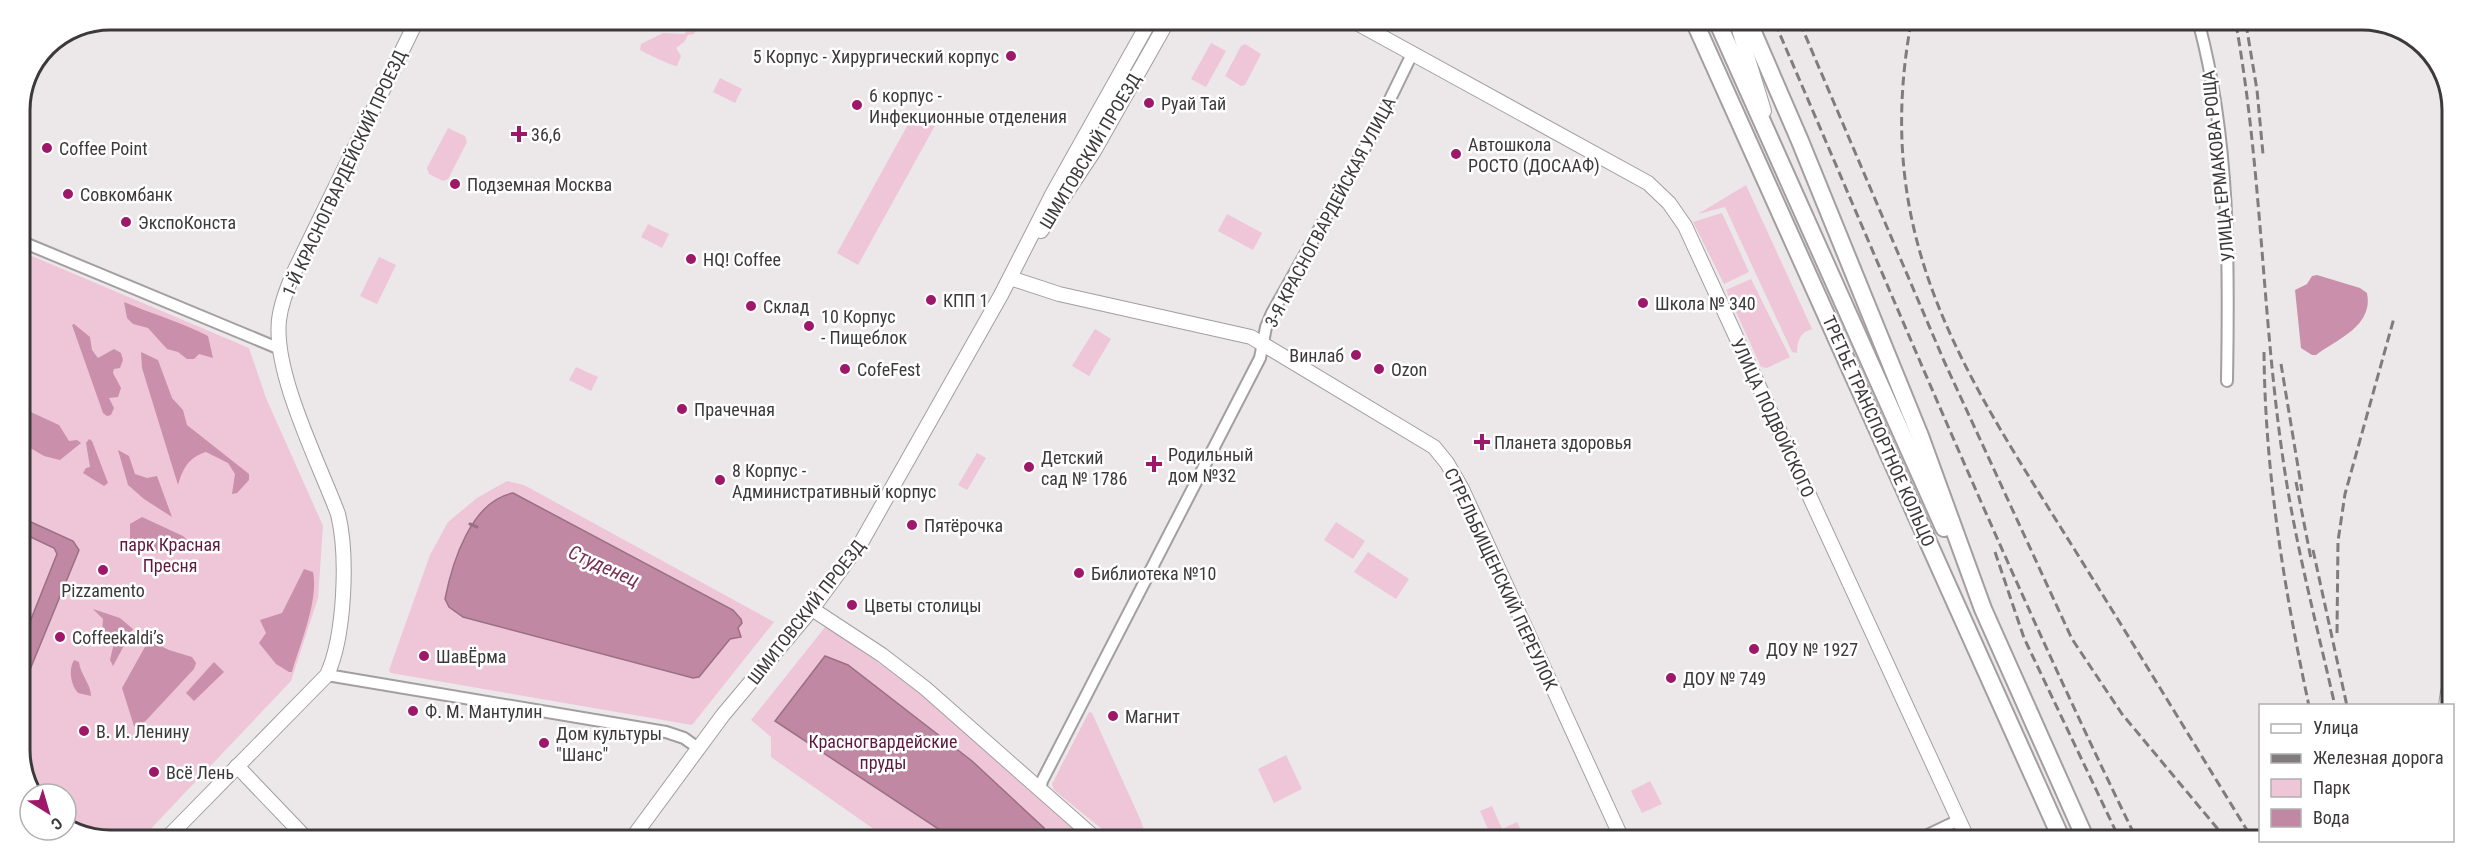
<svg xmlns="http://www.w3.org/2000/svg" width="2472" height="860" font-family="'Roboto Condensed',sans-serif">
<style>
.green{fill:#eec6d8}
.forest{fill:#ca90ab}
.water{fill:#c188a3;stroke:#997084;stroke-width:1.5}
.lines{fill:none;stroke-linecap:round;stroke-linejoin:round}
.stream{stroke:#997084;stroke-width:3}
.street-casing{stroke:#a39ea0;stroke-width:14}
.secondary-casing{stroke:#a39ea0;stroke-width:16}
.primary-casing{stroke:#a39ea0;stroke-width:20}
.street{stroke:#fff;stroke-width:10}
.secondary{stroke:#fff;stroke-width:14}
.primary{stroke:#fff;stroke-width:16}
.rail{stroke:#807c7d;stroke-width:3;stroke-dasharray:9 4.5;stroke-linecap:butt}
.poi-dot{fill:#9d1869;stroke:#fff;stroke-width:2}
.labels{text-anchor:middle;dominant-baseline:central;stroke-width:5;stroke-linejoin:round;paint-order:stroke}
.poi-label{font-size:18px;fill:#3c393a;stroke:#fff;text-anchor:start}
.street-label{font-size:18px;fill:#3c393a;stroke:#fff}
.park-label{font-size:18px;fill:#5d1940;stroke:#fff}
.water-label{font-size:20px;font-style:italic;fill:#773157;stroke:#fff}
.rim{fill:none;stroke:#3c393a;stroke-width:3}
</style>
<rect width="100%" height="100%" fill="#ece7e9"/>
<!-- green -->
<g class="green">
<path d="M694,24L698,25L694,34L688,35L684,42L676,48L681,56L677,66C670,65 647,54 640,50L641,44L663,33L684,34Z"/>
<polygon points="1211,43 1226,51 1206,87 1191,79"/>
<polygon points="1245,44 1261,54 1245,85 1241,86 1225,76 1241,46"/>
<polygon points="720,78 742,89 735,103 713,92"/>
<polygon points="916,110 937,122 858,265 837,253"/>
<polygon points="448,128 465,136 467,142 448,179 443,181 429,174 427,168"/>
<path d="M1746,185L1812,329C1800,332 1797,341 1797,353L1792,352L1725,207L1698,214Z"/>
<polygon points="1722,213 1749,272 1724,284 1693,222"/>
<polygon points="1227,214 1262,233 1253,250 1218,231"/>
<polygon points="648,224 669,234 662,248 641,237"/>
<polygon points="20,251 249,348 266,398 323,526 318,598 291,681 144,836 81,836 66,825 66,794 34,794 20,756"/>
<polygon points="379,257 396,265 377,304 360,296"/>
<polygon points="1751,279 1790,357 1767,368 1761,367 1726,290"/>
<polygon points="1095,329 1111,339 1089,376 1072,366"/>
<polygon points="576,367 598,377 591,391 569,380"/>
<polygon points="977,453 986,458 967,490 958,485"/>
<polygon points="507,481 524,485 774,622 692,725 391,673 389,670 430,555 448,522 477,498"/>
<polygon points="1336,522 1365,541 1353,559 1324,540"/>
<polygon points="1368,552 1409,579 1396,599 1354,572"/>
<polygon points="826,626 927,697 1087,838 885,837 771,757 771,737 751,720"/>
<polygon points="1089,712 1092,713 1141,821 1146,838 1113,838 1054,790 1052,784"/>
<polygon points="1286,755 1302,789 1274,803 1258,769"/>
<polygon points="1650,781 1662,804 1642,813 1631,791"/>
<polygon points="1492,806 1502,829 1517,822 1525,839 1482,839 1480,833 1488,829 1480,811"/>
</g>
<!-- forest -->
<g class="forest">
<path d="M2317,275L2360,288L2367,293C2374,326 2337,339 2316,355H2312L2301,348L2295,290L2307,284L2312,276Z"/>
<path d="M124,302C152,314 181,322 208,336L213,358L199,354L194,359H187L178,352L167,349L148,328L133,324L127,318Z"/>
<polygon points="74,324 90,337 92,350 98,358 114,349 121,353 123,360 120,368 114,369 113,373 121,388 118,397 109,398 114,408 111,415 107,416 103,413 72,325"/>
<path d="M141,352L158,360L172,398L183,410L187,425L249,474V480L237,493L232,494L235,474L228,463L206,452C189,457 183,468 178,485L142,368Z"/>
<polygon points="20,407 59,425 69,441 77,440 81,443 60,460 44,456 20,442"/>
<polygon points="89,439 92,441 108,483 104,486 83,473 86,468 90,467 86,443"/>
<polygon points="118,450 129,456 135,474 147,478 157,476 172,517 144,499 128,485"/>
<polygon points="142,517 183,536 188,541 186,549 153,553 130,541 130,524"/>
<path d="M304,569L313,572C319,600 300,644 292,672H289L276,664L259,643L266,633L260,620L282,613Z"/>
<polygon points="93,609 120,618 133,629 113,666 110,660 114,643 102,633 103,619"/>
<polygon points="151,641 169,650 192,657 196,663 194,669 139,728 134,726 122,688 146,645"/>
<path d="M74,660L79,662C80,674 91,684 91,696L78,693C71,685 68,670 74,660Z"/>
<polygon points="214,662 224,672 194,701 186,693"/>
</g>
<!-- water -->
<g class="water">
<path d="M513,493L733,610L741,619L742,623L738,628L741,637L730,639L699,677L693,678L463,617L449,607L445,599C452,563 471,501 513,493Z"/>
<polygon points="20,517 73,541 79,550 20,694 20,647 57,554 54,548 20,532"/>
<polygon points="825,656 848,665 972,761 1044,828 1045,834 1041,838 952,838 775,721"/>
</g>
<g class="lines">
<!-- stream -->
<polyline class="stream" points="470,524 477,527"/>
<!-- street casing -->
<g class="street-casing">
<g id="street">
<path d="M2199,24C2230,140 2229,261 2227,381"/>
<polyline points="20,241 280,349"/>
<polyline points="327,675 666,732 684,738 698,748"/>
<polyline points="1040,789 1042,781 1260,358 1266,327 1272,313 1376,128 1412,54"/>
<polyline points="1917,840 1959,820"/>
</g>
</g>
<!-- secondary casing -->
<g class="secondary-casing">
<g id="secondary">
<polyline points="1355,22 1648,183 1669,203 1685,226 1968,840"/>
<polyline points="1737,23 1764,111"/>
<polyline points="1041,231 1094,151 1167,22"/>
<polyline points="1010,278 1059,294 1251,337 1434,447 1447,463 1462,489 1622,839"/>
<polyline points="812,609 882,655 925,688 1095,838"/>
<polyline points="2446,706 2448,692"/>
<polyline points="237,766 304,836"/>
<path d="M169,836L327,675C345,636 348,555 338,514C319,463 273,373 279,320C281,303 287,288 294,272L417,20"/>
<polyline points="633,837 723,715 812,609 862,541 1001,295 1053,193 1149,22"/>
</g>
</g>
<!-- primary casing -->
<g class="primary-casing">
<g id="primary">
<polyline points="1695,23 2062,840"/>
<polyline points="1718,23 1944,528"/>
<polyline points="1749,23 1800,141 1920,436 1983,609 2086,840"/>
</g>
</g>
<!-- street -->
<use href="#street" class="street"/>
<!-- secondary -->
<use href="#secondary" class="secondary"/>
<!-- primary -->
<use href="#primary" class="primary"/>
<!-- rail -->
<g class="rail">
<path d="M1775,23C1893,296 2006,572 2137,840"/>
<polyline points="1800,23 1944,361 2072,639 2122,714 2227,840"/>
<path d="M1911,23C1870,245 1970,381 2081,560C2139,653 2196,747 2253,840"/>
<path d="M2236,24C2262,170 2262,319 2284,466C2296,547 2317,626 2335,706"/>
<polyline points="2246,24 2257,90 2263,154"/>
<path d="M2264,352C2265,472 2284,588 2309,706"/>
<polyline points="2281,364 2302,491"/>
<polyline points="2296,482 2311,559"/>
<polyline points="2313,550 2347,706"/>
<polyline points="1995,552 2024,638 2120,840"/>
<polyline points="2337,633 2338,541 2345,494 2394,318"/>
</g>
</g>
<!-- markers -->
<g class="poi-dot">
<circle cx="1011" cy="56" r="6"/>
<circle cx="1149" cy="103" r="6"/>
<circle cx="857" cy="105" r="6"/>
<path d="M516 125h6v6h6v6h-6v6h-6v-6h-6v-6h6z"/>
<circle cx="47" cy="148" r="6"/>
<circle cx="1456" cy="154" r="6"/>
<circle cx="455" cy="184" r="6"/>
<circle cx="68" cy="194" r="6"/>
<circle cx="126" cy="222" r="6"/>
<circle cx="691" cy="259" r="6"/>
<circle cx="931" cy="300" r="6"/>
<circle cx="1643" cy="303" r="6"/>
<circle cx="751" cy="306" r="6"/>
<circle cx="809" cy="326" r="6"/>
<circle cx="1356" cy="355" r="6"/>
<circle cx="845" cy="369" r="6"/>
<circle cx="1379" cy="369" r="6"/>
<circle cx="682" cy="409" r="6"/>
<path d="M1479 433h6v6h6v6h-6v6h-6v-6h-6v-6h6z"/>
<path d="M1151 455h6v6h6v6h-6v6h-6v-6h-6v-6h6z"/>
<circle cx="1029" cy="467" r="6"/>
<circle cx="720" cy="480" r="6"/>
<circle cx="912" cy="525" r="6"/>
<circle cx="103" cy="570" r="6"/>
<circle cx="1079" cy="573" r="6"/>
<circle cx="852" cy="605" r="6"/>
<circle cx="60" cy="637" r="6"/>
<circle cx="1754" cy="649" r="6"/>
<circle cx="424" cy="656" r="6"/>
<circle cx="1671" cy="678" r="6"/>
<circle cx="413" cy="711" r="6"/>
<circle cx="1113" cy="716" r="6"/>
<circle cx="84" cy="731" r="6"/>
<circle cx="544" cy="743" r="6"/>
<circle cx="154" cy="772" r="6"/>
</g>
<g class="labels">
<!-- poi labels -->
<g class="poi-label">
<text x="999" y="56" text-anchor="end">5 Корпус - Хирургический корпус</text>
<text x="869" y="95">6 корпус -<tspan x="869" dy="21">Инфекционные отделения</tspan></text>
<text x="1161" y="103">Руай Тай</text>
<text x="531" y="134">36,6</text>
<text x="1468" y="144">Автошкола<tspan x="1468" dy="21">РОСТО (ДОСААФ)</tspan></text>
<text x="59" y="148">Coffee Point</text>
<text x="467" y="184">Подземная Москва</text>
<text x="80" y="194">Совкомбанк</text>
<text x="138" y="222">ЭкспоКонста</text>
<text x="703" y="259">HQ! Coffee</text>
<text x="943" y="300">КПП 1</text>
<text x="1655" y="303">Школа № 340</text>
<text x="763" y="306">Склад</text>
<text x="821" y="316">10 Корпус<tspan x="821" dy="21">- Пищеблок</tspan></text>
<text x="1344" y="355" text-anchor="end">Винлаб</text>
<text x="857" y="369">CofeFest</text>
<text x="1391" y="369">Ozon</text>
<text x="694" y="409">Прачечная</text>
<text x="1494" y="442">Планета здоровья</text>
<text x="1168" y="454">Родильный<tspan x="1168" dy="21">дом №32</tspan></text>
<text x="1041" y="457">Детский<tspan x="1041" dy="21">сад № 1786</tspan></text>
<text x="732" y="470">8 Корпус -<tspan x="732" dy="21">Административный корпус</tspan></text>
<text x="924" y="525">Пятёрочка</text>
<text x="1091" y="573">Библиотека №10</text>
<text x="103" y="590" text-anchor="middle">Pizzamento</text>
<text x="864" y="605">Цветы столицы</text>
<text x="72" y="637">Coffeekaldi’s</text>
<text x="1766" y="649">ДОУ № 1927</text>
<text x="436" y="656">ШавЁрма</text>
<text x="1683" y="678">ДОУ № 749</text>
<text x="425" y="711">Ф. М. Мантулин</text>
<text x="1125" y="716">Магнит</text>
<text x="96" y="731">В. И. Ленину</text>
<text x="556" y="733">Дом культуры<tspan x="556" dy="21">"Шанс"</tspan></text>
<text x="166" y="772">Всё Лень</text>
</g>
<!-- street labels -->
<g class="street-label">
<text transform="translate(1090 151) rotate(-59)">ШМИТОВСКИЙ ПРОЕЗД</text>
<text transform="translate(2218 166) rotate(-96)">УЛИЦА ЕРМАКОВА РОЩА</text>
<text transform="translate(344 173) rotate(-65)">1-Й КРАСНОГВАРДЕЙСКИЙ ПРОЕЗД</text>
<text transform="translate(1330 212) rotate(-62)">3-Я КРАСНОГВАРДЕЙСКАЯ УЛИЦА</text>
<text transform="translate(1773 418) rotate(65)">УЛИЦА ПОДВОЙСКОГО</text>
<text transform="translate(1879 431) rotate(66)">ТРЕТЬЕ ТРАНСПОРТНОЕ КОЛЬЦО</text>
<text transform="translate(1501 579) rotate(65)">СТРЕЛЬБИЩЕНСКИЙ ПЕРЕУЛОК</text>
<text transform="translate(806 612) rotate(-52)">ШМИТОВСКИЙ ПРОЕЗД</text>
</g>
<!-- park labels -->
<g class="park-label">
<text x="170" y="544">парк Красная<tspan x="170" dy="21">Пресня</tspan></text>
<text x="883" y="741">Красногвардейские<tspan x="883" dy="21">пруды</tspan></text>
</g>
<!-- water labels -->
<g class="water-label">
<text transform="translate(604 566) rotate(24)">Студенец</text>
</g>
</g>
<!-- crop -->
<path d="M0 0H2472V860H0ZM110 30H2362A80 80 0 0 1 2442 110V750A80 80 0 0 1 2362 830H110A80 80 0 0 1 30 750V110A80 80 0 0 1 110 30Z" fill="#fff" fill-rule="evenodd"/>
<path class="rim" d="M110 30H2362A80 80 0 0 1 2442 110V750A80 80 0 0 1 2362 830H110A80 80 0 0 1 30 750V110A80 80 0 0 1 110 30Z"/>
<!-- legend -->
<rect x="2259" y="704" width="195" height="138" fill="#ffffff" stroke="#b1b0b0" stroke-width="1.5"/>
<rect x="2271" y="724" width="30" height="9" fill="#ffffff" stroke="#b1b0b0" stroke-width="1.5"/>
<text x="2313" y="734" font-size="18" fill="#3c393a">Улица</text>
<rect x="2271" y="754" width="30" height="9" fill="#807c7d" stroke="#b1b0b0" stroke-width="1.5"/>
<text x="2313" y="764" font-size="18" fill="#3c393a">Железная дорога</text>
<rect x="2271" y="779" width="30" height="18" fill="#eec6d8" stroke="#b1b0b0" stroke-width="1.5"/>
<text x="2313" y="794" font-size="18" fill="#3c393a">Парк</text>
<rect x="2271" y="809" width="30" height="18" fill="#c188a3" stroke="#b1b0b0" stroke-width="1.5"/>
<text x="2313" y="824" font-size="18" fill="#3c393a">Вода</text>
<!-- north arrow -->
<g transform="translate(48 812) rotate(143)"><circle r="28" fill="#ffffff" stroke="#b1b0b0" stroke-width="1.5"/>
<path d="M0-4.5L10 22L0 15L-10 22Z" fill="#9d1869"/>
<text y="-9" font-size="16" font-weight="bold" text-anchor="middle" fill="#3c393a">С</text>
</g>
</svg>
